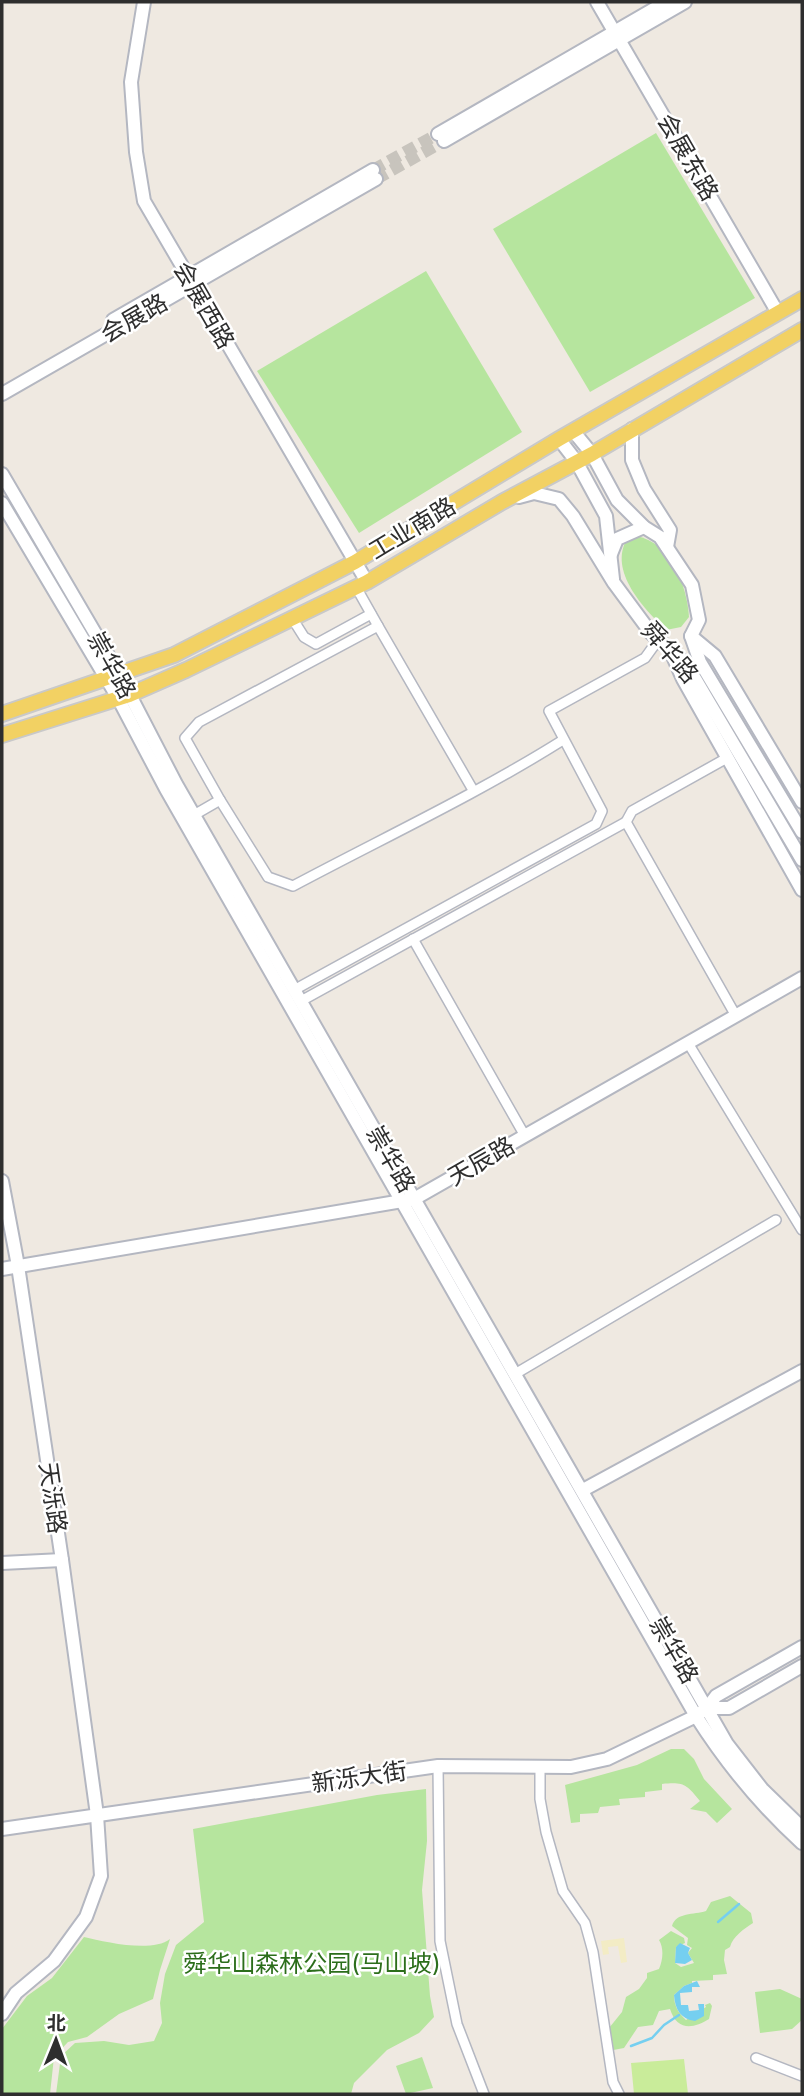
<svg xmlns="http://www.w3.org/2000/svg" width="804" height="2096" font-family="Inter,'Noto Sans SC',sans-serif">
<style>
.green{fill:#b6e59e}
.sand{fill:#f3ecc5}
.pitch{fill:#c9ec9a}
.water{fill:#75cff0}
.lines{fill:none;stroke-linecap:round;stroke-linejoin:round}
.stream{stroke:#75cff0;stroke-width:2.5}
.secondary-tunnel{stroke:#c8c4bd;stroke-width:12;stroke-dasharray:12 6;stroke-linecap:butt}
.street-casing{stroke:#b4b7c1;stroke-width:12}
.secondary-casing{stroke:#b4b7c1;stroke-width:16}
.primary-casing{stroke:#c9c9c9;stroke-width:18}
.street{stroke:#fff;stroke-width:9}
.secondary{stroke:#fff;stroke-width:12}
.primary{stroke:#f2d163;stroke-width:14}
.labels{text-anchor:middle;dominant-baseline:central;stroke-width:5;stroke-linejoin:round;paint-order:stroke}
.street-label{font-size:24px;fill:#2e2e2e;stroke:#fff}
.park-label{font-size:24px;fill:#2c6e1b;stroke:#fff}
</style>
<rect width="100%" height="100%" fill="#efe9e1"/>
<!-- green -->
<g class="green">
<polygon points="656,133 755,298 590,392 493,229"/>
<polygon points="426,271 522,432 359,533 257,371"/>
<path d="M636,536C671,542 687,586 689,617L681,627L666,630C644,609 608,571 627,539Z"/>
<path d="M671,1749H684L694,1759L704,1779L732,1809L717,1823L706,1812L690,1809L700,1801C686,1784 684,1782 662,1784V1790L645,1792V1797L619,1799L620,1805L600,1807L598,1813L580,1814V1822L571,1823L565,1785L637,1765Z"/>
<polygon points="426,1789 427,1841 422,1890 430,1996 434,2017 419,2033 387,2050 354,2083 351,2094 56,2094 61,2056 75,2043 104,2041 129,2045 154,2041 162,2023 160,2003 165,1974 176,1945 204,1922 193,1829 377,1795"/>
<path d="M730,1896L751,1913L753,1923C744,1929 733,1936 730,1947L725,1950L724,1960L727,1974L713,1975V1980L692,1981V1983L684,1986L674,1995C674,2005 678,2013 686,2020L706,2007L705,2005L710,2003L712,2006L709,2019C693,2029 677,2031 670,2009L659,2011L653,2025L638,2027L624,2048L608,2051L605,2033L622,2012L626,1997L639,1989L647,1978V1973L659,1969C663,1960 664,1948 659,1940L671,1931L684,1938L685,1943L676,1947L675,1963L681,1967L694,1963L688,1953L692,1948L687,1945L688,1938L672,1926C676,1912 694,1915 706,1911L711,1902Z"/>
<path d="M84,1937C105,1942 152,1953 170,1939L160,1970L153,1999L119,2014L87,2037L68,2042L54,2057L50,2094H2V2029L27,1996L52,1978Z"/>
<polygon points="780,1989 802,1999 802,2020 792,2029 760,2033 755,1992"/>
<polygon points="422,2057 433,2088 406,2094 396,2066"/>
</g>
<!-- sand -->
<polygon class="sand" points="624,1938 627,1962 621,1963 618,1946 608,1947 609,1954 603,1955 601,1941"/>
<!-- pitch -->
<polygon class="pitch" points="684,2059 688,2094 634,2094 631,2063"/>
<!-- water -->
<g class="water">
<polygon points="680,1943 690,1948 688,1953 692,1960 685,1964 675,1963 676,1947"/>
<path d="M697,1981L700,1987H692V1992L680,1993L681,2005H688L689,2011L699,2010L698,2004H704V2016L695,2021C681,2019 675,2010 674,1995L684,1986Z"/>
</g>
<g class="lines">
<!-- stream -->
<g class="stream">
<polyline points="718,1922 739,1904"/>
<polyline points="631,2046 652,2038 664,2025 679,2015"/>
</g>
<!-- secondary-tunnel -->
<g class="secondary-tunnel">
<polyline points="373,170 438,134"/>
<polyline points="376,179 444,141"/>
</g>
<!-- street casing -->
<g class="street-casing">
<g id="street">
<polyline points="356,587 378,626"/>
<polyline points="292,618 304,637 316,644 371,614"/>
<path d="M473,790L378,626L199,722L185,738L220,800L268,877L293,886C383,838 477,794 563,740"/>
<polyline points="194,815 220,800"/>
<polyline points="626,822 632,811 727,758"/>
<polyline points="413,939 525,1136"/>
<polyline points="294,990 596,824 602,811 549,711 645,658 658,640"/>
<polyline points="301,1001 626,822 736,1016"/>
<polyline points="688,1043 802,1230"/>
<polyline points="515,1374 776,1220"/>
<polyline points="438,1766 440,1941 457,2024 484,2094"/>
<polyline points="540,1766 540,1799 546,1832 563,1891 585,1923 593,1952 613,2082 619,2094"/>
<polyline points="756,2058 802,2076"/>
</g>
</g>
<!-- secondary casing -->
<g class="secondary-casing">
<g id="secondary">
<polyline points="144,2 131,82 136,152 144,201 367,582"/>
<polyline points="597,2 778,313"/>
<polyline points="438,134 666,2"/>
<polyline points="444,141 685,2"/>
<polyline points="113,320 373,170"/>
<polyline points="2,394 376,179"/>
<polyline points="632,429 632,460 644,489 670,530 667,547"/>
<polyline points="574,432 592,454 617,500 644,527 660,537 692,585 699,620 691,636 700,662 802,832"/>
<polyline points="559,439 576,461 606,516 613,579"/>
<polyline points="2,474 119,674 176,784 727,1744 762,1789 802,1828"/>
<polyline points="519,497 534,493 559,499 573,516 614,583 651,633 687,665 802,860"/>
<path d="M2,503L118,698L166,789L696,1716C726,1763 760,1805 802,1843"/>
<polyline points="611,554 617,539 644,527"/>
<polyline points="691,636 715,656 802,802"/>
<polyline points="672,654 683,679 802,890"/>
<polyline points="2,1181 18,1266 62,1560 97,1815 101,1876 86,1917 54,1961 16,1993 2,2014"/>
<polyline points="2,1269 414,1199 802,978"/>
<polyline points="583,1490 802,1371"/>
<polyline points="2,1563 62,1560"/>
<polyline points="707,1708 729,1708 802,1666"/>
<polyline points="2,1829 438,1766 571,1767 607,1759 696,1716 707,1708 716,1696 802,1647"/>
</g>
</g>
<!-- primary casing -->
<g class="primary-casing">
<g id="primary">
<polyline points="2,714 174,655 355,562 559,439 802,299"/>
<polyline points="2,735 129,695 186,670 367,582 502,502 592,454 802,330"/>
</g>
</g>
<!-- street -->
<use href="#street" class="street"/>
<!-- secondary -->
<use href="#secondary" class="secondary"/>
<!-- primary -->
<use href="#primary" class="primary"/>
</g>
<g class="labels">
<!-- street labels -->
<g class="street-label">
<text transform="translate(688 157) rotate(60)">会展东路</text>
<text transform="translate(204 305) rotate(60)">会展西路</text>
<text transform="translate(134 318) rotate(-30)">会展路</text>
<text transform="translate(412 528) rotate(-31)">工业南路</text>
<text transform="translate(670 652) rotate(49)">舜华路</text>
<text transform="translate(112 665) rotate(61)">崇华路</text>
<text transform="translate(391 1159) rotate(60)">崇华路</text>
<text transform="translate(481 1161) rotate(-30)">天辰路</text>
<text transform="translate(53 1498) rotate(82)">天泺路</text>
<text transform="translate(674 1650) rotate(60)">崇华路</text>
<text transform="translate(359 1777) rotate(-8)">新泺大街</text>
</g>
<!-- park labels -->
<g class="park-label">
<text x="312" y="1963">舜华山森林公园(马山坡)</text>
</g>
</g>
<!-- border -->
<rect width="804" height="2096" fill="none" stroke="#2e2e2e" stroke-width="7"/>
<!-- north arrow -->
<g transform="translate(56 2040) rotate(1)" stroke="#ffffff" stroke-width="5" paint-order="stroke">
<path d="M0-5L12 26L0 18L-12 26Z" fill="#2e2e2e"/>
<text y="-10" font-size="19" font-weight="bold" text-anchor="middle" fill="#2e2e2e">北</text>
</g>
</svg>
